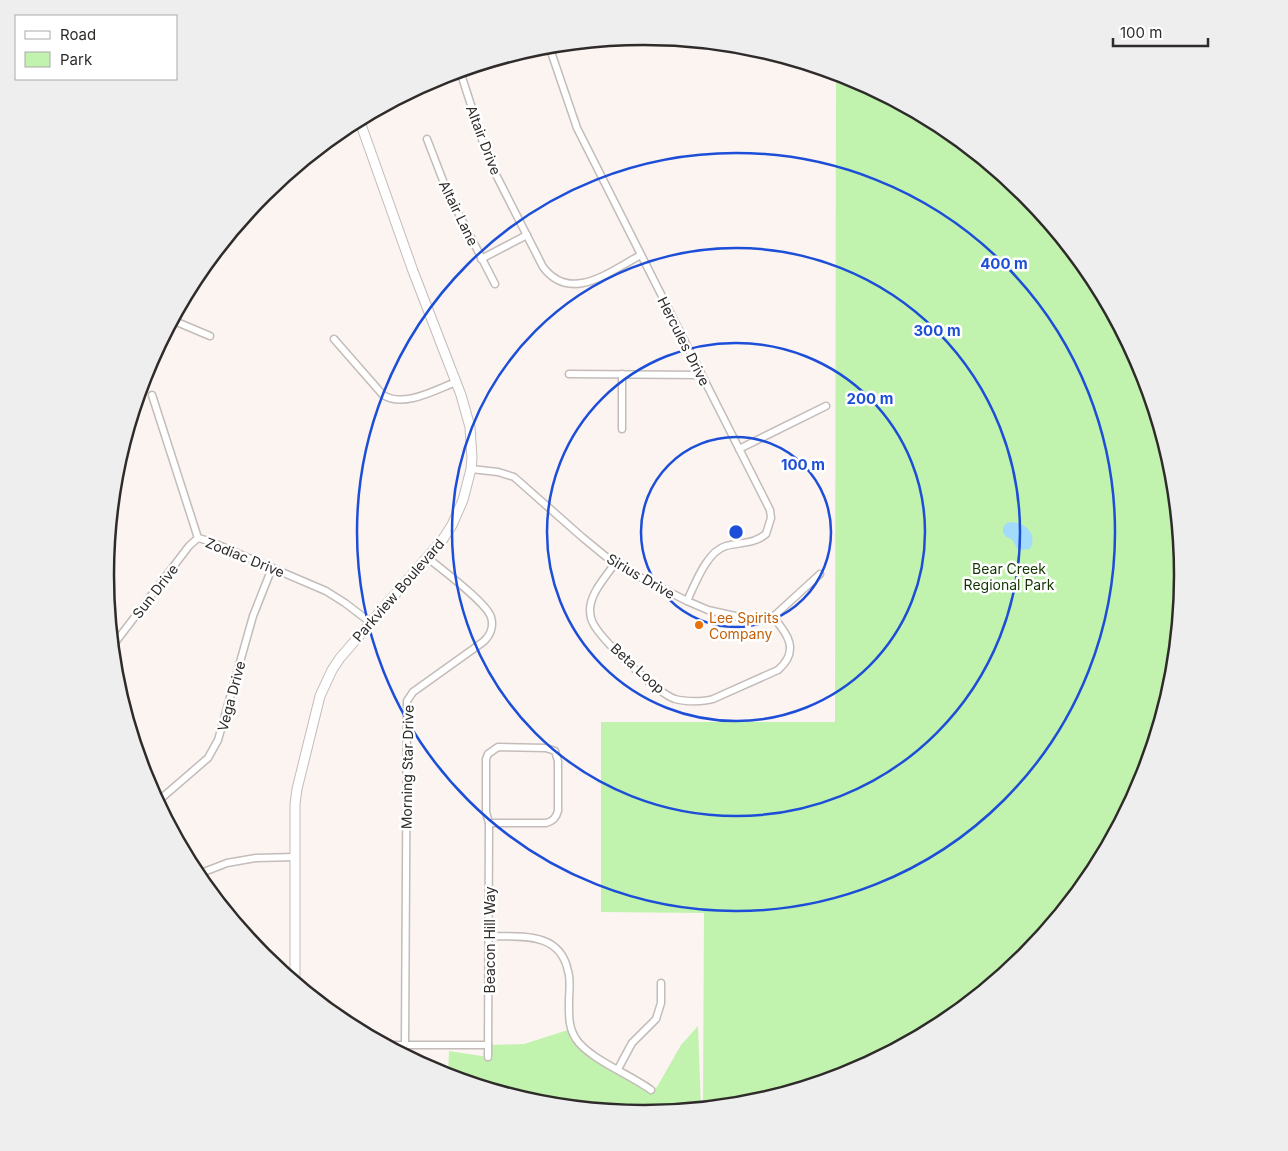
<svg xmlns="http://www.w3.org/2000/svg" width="1288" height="1151" font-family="Inter,sans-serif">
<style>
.green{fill:#c1f2ae}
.water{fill:#a3dbfc}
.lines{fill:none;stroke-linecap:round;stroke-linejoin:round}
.street-casing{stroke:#c3bcb9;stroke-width:9}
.secondary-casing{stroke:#c3bcb9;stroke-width:11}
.street{stroke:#fff;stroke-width:6}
.secondary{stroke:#fff;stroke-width:9}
.ring{fill:none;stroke:#1d4ed8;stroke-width:2.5}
.food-dot{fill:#e8710a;stroke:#fff;stroke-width:2}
.labels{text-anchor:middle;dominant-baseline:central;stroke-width:5;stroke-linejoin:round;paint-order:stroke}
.street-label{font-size:14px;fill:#2e2b2a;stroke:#fff}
.park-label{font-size:14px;fill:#123600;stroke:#fff}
.food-label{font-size:14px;fill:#c56008;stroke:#fff;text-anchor:start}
.rim{fill:none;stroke:#2e2b2a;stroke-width:2.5}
.centre{fill:#1d4ed8;stroke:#fff;stroke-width:2.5}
.ring-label{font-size:15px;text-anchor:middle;font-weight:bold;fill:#1d4ed8;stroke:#fff;stroke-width:5;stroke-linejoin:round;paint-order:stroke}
</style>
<rect width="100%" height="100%" fill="#fbf4f1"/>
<!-- green -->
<g class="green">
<polygon points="836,73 851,77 944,127 1026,194 1093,276 1142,369 1173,471 1183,576 1173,681 1142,782 1092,875 1025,957 943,1024 850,1074 749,1104 703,1109 704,913 601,912 601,722 835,722"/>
<polygon points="698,1026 701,1109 644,1115 539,1104 448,1077 449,1051 488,1057 488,1045 524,1044 571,1029 581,1045 651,1090 657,1087 681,1045"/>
</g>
<!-- water -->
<path class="water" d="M1011,522C1026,523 1038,534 1030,549L1019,550C1013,544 1015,539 1006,537L1003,532V527L1007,523Z"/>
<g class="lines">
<!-- street casing -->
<g class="street-casing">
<g id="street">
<path d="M549,46L577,128L770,510L771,518L766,534C754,544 741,542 726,546C707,551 695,584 687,601"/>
<path d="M460,71L489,161L543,267C571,304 610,271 641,255"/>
<polyline points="427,139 447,191 495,284"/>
<polyline points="481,259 527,235"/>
<polyline points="172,320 210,336"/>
<path d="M334,339L383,395C404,408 435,390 456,382"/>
<polyline points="569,374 701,375"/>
<polyline points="622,374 622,429"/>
<polyline points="152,395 198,538 209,541 326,591 345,603 370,622"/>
<polyline points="739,449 826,406"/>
<polyline points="471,469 498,472 514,477 582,537 610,560 626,570 687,601 708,610 753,620 767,619 773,617 820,574"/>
<path d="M615,563C606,577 590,593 590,610C590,615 591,620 594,625C604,642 657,693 675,699C686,702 703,702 713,699L778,670C800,651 788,634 773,617"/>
<polyline points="114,644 189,546 198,538"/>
<path d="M498,747L546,748L555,751L558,761V811C556,818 553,821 546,823H489L486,812V759L488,754Z"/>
<polyline points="157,802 208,758 218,740 253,616 272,568"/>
<polyline points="196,875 227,863 256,858 295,857"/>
<path d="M489,936C520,937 560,931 568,971C571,980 569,992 569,1001C569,1014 568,1027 576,1039C588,1058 631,1075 651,1090"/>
<polyline points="384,1045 488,1045"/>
<path d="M405,1045L407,701L413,692L483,642C490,636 494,627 491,617C486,602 442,570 428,558"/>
<polyline points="488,1057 489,823"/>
<polyline points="618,1069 632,1043 656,1019 661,1003 661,983"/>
</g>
</g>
<!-- secondary casing -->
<g class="secondary-casing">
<polyline id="secondary" points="295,983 295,804 297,789 320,696 332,670 340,658 443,539 452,525 463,500 471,469 472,458 470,427 461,395 413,271 359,119"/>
</g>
<!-- street -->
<use href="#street" class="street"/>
<!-- secondary -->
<use href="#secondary" class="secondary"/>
</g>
<!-- distance rings -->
<g class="ring">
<circle cx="736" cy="532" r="95"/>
<circle cx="736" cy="532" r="189"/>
<circle cx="736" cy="532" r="284"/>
<circle cx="736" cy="532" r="379"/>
</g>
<!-- markers -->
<circle class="food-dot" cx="699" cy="625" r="5"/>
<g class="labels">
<!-- street labels -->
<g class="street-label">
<text transform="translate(484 140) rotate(69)">Altair Drive</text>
<text transform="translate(459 213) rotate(64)">Altair Lane</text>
<text transform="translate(684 341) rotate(63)">Hercules Drive</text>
<text transform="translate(245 557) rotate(22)">Zodiac Drive</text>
<text transform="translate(641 576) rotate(30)">Sirius Drive</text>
<text transform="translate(398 590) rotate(-49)">Parkview Boulevard</text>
<text transform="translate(155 591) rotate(-52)">Sun Drive</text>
<text transform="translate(638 668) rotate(42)">Beta Loop</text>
<text transform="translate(231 696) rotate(-75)">Vega Drive</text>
<text transform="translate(407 767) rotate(-89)">Morning Star Drive</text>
<text transform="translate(489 940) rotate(-90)">Beacon Hill Way</text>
</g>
<!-- park labels -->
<g class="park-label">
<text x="1009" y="568">Bear Creek<tspan x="1009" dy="16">Regional Park</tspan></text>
</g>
<!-- food labels -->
<g class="food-label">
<text x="709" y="617">Lee Spirits<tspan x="709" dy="16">Company</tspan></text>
</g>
</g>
<!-- crop -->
<path d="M0 0H1288V1151H0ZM114 575a530 530 0 1 1 1060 0a530 530 0 1 1-1060 0Z" fill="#eee" fill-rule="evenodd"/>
<path class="rim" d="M114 575a530 530 0 1 1 1060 0a530 530 0 1 1-1060 0Z"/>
<circle cx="736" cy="532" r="8" class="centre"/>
<g class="ring-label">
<text x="1004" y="269">400 m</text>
<text x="937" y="336">300 m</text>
<text x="870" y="404">200 m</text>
<text x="803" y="470">100 m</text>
</g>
<!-- legend -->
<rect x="15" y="15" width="162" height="65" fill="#ffffff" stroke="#abaaaa"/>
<rect x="25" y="31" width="25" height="8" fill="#ffffff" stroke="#abaaaa"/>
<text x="60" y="40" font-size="15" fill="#2e2b2a">Road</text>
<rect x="25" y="52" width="25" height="15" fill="#c1f2ae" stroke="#abaaaa"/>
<text x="60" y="65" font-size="15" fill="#2e2b2a">Park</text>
<!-- scale -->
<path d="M1113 38v8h95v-8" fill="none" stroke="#2e2b2a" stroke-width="2.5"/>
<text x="1120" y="38" font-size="15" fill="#2e2b2a" stroke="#ffffff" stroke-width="4" paint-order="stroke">100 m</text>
</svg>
